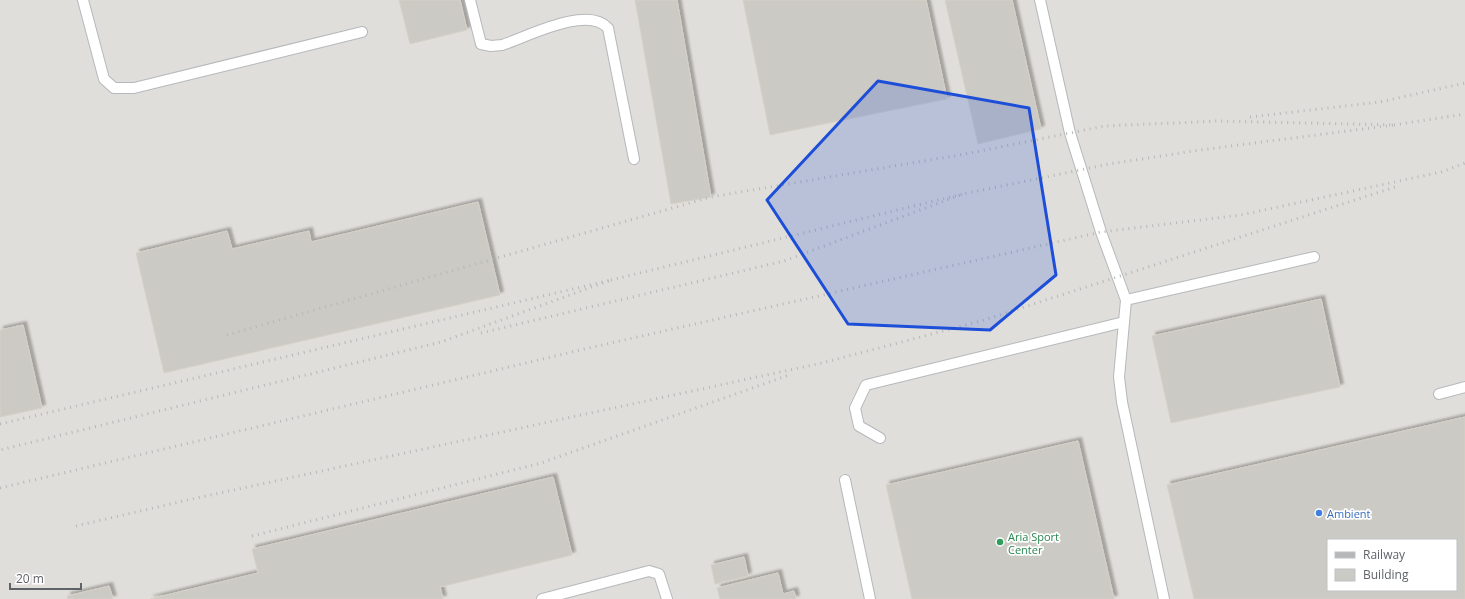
<svg xmlns="http://www.w3.org/2000/svg" width="1465" height="599" font-family="'Open Sans',sans-serif">
<style>
.industrial{fill:#e0deda;fill-rule:evenodd}
.building{fill:#cccac5;stroke:#d6d1c6;fill-rule:evenodd;filter:url(#shadow)}
.lines{fill:none;stroke-linecap:round;stroke-linejoin:round}
.service-casing{stroke:#b5b8bc;stroke-width:12}
.service{stroke:#fff;stroke-width:10}
.rail{stroke:#b6b7b8;stroke-width:3;stroke-dasharray:1 5;stroke-linecap:butt}
.marked{fill:#1d4ed8;fill-opacity:0.2;stroke:#1d4ed8;stroke-width:3;stroke-linejoin:round}
.shop-dot{fill:#3f7fe0;stroke:#fff;stroke-width:1.5}
.leisure-dot{fill:#2e9e5b;stroke:#fff;stroke-width:1.5}
.labels{text-anchor:middle;dominant-baseline:central;stroke-width:3.5;stroke-linejoin:round;paint-order:stroke}
.shop-label{font-size:11px;fill:#366cbe;stroke:#fff;text-anchor:start}
.leisure-label{font-size:11px;fill:#27864d;stroke:#fff;text-anchor:start}
</style>
<defs>
<filter id="shadow"><feDropShadow dx="3.5" dy="-3.5" stdDeviation="1" flood-color="#0004"/></filter>
</defs>
<rect width="100%" height="100%" fill="#f1efe8"/>
<!-- industrial -->
<path class="industrial" d="M0,0H1465V599H0ZM1328,540H1456V590H1328Z"/>
<!-- building -->
<g class="building">
<polygon points="399,0 460,0 467,30 410,44"/>
<polygon points="635,0 677,0 711,197 671,204"/>
<polygon points="743,0 926,0 947,99 770,135"/>
<polygon points="945,0 1012,0 1041,129 978,144"/>
<polygon points="478,202 500,295 164,373 136,253 227,231 232,249 309,231 311,242"/>
<polygon points="1321,299 1340,387 1171,423 1152,336"/>
<polygon points="23,325 42,408 0,417 0,330"/>
<path d="M1465,417V599H1194L1167,485ZM1328,540H1456V590H1328Z"/>
<polygon points="1078,441 1114,599 912,599 886,485"/>
<polygon points="553,477 572,555 440,587 443,599 150,599 258,573 252,549"/>
<polygon points="744,557 748,576 715,584 711,565"/>
<polygon points="778,573 783,594 794,591 796,599 720,599 717,588"/>
<polygon points="109,586 113,599 68,599 67,596"/>
</g>
<g class="lines">
<!-- service casing -->
<g class="service-casing">
<g id="service">
<polyline points="83,0 104,79 114,88 134,88 362,32"/>
<path d="M470,0L481,44L491,46L502,45C527,37 587,5 608,28L634,159"/>
<polyline points="1040,0 1070,133 1101,232 1126,300 1119,377 1122,402 1164,599"/>
<polyline points="1126,300 1314,257"/>
<polyline points="1439,394 1465,387"/>
<polyline points="880,438 859,426 855,408 866,385 1124,322"/>
<polyline points="845,480 870,599"/>
<polyline points="542,599 649,571 659,574 667,599"/>
</g>
</g>
<!-- service -->
<use href="#service" class="service"/>
<!-- rail -->
<g class="rail">
<polyline points="1250,117 1380,102 1465,83"/>
<polyline points="1394,125 1465,114"/>
<polyline points="481,333 784,261 963,194 611,280"/>
<polyline points="227,335 711,197 965,154 1105,126 1218,121 1394,125 1200,150 1109,164 963,194"/>
<polyline points="0,424 611,280 441,342 0,450"/>
<polyline points="0,488 589,348 1101,232 1241,215 1441,172 1465,163"/>
<polyline points="76,526 192,499 822,363 981,321 1395,187"/>
<polyline points="252,536 541,463 789,375"/>
</g>
</g>
<!-- marked area -->
<path class="marked" d="M878,81L1029,108L1056,275L990,330L848,324L767,200Z"/>
<!-- markers -->
<circle class="shop-dot" cx="1319" cy="513" r="4"/>
<circle class="leisure-dot" cx="1000" cy="542" r="4"/>
<g class="labels">
<!-- shop labels -->
<g class="shop-label">
<text x="1327" y="513">Ambient</text>
</g>
<!-- leisure labels -->
<g class="leisure-label">
<text x="1008" y="536">Aria Sport<tspan x="1008" dy="13">Center</tspan></text>
</g>
</g>
<!-- legend -->
<rect x="1327" y="539" width="130" height="52" fill="#ffffff" stroke="#bfc1c3"/>
<rect x="1335" y="552" width="20" height="6" fill="#b6b7b8" stroke="#bfc1c3"/>
<text x="1363" y="559" font-size="12" fill="#5f6368">Railway</text>
<rect x="1335" y="569" width="20" height="12" fill="#cccac5" stroke="#bfc1c3"/>
<text x="1363" y="579" font-size="12" fill="#5f6368">Building</text>
<!-- scale -->
<path d="M10 583v6h71v-6" fill="none" stroke="#5f6368" stroke-width="2"/>
<text x="16" y="583" font-size="12" fill="#5f6368" stroke="#ffffff" stroke-width="3" paint-order="stroke">20 m</text>
</svg>
